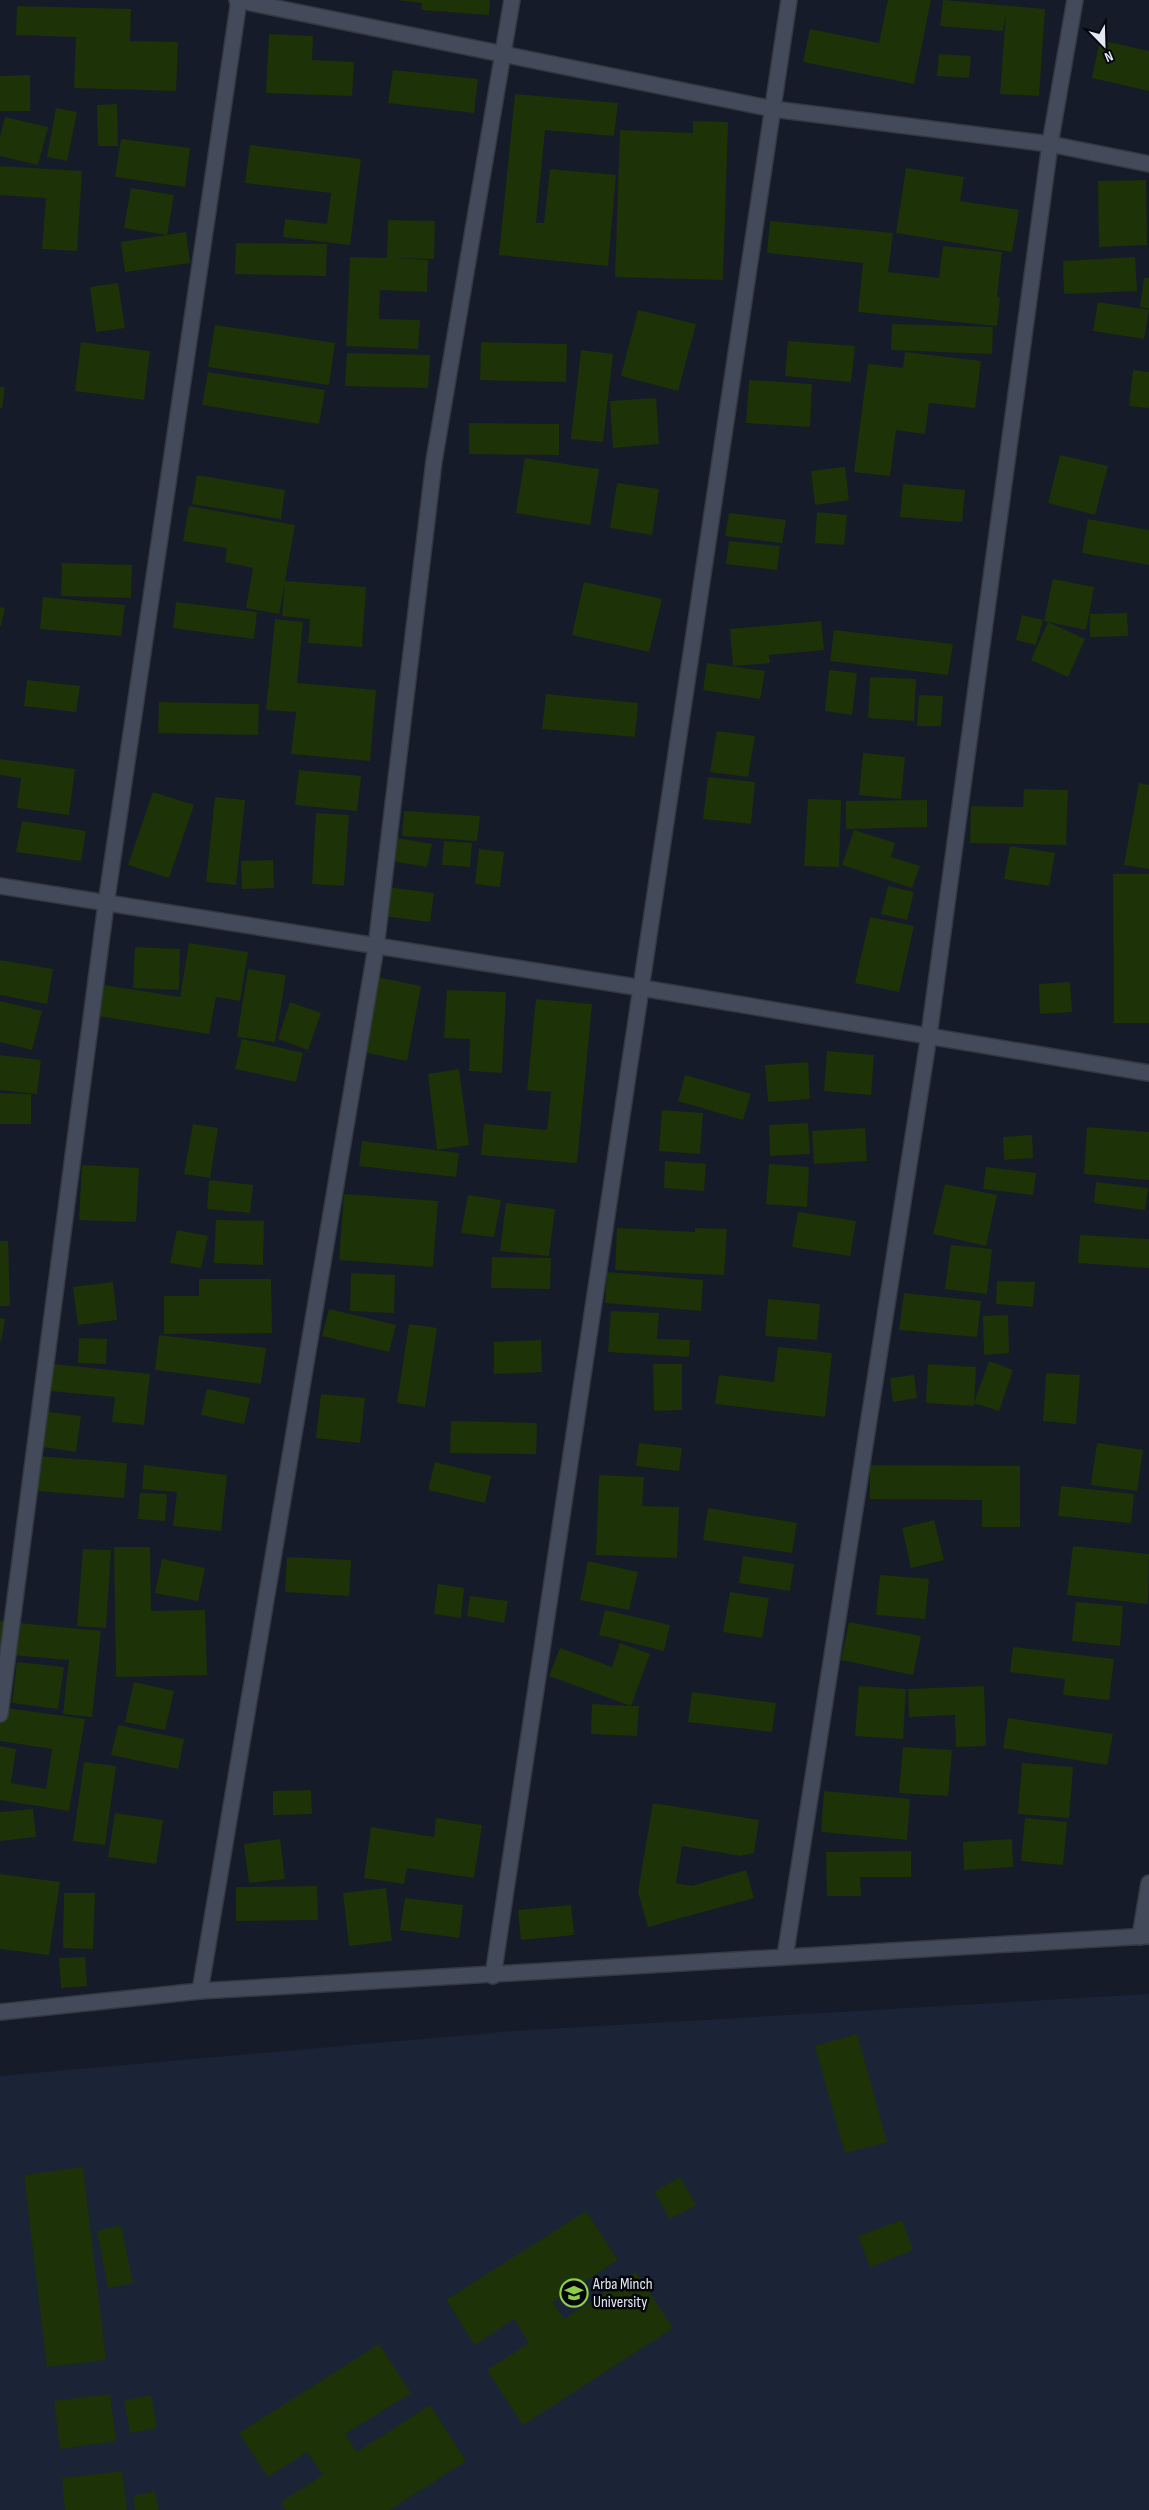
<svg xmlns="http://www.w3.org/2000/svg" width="1149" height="2510" font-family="'Sofia Sans Condensed',sans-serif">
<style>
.built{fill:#1b2436}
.building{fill:#1d3207}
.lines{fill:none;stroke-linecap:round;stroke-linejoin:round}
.minor-casing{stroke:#343842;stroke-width:18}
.minor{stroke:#434a59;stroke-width:15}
.labels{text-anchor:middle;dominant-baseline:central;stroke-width:5;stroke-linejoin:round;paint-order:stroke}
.poi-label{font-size:16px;fill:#e4e8f2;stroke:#04060b;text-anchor:start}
</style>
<rect width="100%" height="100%" fill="#151b28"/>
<!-- built -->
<polygon class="built" points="1149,1994 1149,2510 0,2510 0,2076 514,2031"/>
<!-- building -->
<g class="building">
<polygon points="397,0 490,0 489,15 421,10 422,3"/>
<polygon points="888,0 931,0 914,84 803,62 810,29 879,43"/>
<polygon points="943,0 1045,9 1039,96 1000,94 1006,14 1003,31 940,26"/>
<polygon points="17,6 131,9 130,41 178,42 176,91 74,88 76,37 16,35"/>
<polygon points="269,34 313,36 312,60 354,62 352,96 266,93"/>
<polygon points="1100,40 1149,51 1149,91 1092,78"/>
<polygon points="939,54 971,56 969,78 937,76"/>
<polygon points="393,70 478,79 474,113 388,103"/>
<polygon points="30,75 30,111 0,111 0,76"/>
<polygon points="515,94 618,103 614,136 545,130 536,223 544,223 550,169 616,175 608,266 499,255"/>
<polygon points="117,104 118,146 98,146 97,105"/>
<polygon points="56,108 77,112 67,161 47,157"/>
<polygon points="5,117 48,127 38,165 0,156 0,137"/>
<polygon points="693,121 728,122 723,280 615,277 620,130 693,133"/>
<polygon points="121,139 190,148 185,187 115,177"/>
<polygon points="250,145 361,159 350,245 283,237 285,219 327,224 331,193 245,183"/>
<polygon points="0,166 82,171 77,251 42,249 46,198 0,195"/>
<polygon points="906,168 964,177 960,201 1019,210 1012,252 896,233"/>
<polygon points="1146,180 1147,245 1099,247 1098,181"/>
<polygon points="131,188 174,195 167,235 124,228"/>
<polygon points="388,220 435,221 434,259 394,258 428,260 427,292 380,290 379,319 420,320 418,349 346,346 350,257 387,258"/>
<polygon points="770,221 893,233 888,272 939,278 943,246 1002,252 997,297 1000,298 997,326 858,312 863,263 767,253"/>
<polygon points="186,232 190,263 125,272 121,242"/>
<polygon points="236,243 327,244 326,276 235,274"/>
<polygon points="1135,257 1137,291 1064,294 1063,261"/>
<polygon points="1144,278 1149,278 1149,309 1140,307"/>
<polygon points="118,283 125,328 96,332 90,287"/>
<polygon points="1098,302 1149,310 1144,339 1093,331"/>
<polygon points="638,310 696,324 678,391 621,376"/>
<polygon points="892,324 993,327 992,354 891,350"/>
<polygon points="215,325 335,343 329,385 208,367"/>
<polygon points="788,341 855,346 851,382 785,376"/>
<polygon points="81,342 150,351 144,400 75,391"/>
<polygon points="481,342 567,344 566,382 480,380"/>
<polygon points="581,350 613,354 603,442 571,439"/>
<polygon points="905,352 981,361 975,408 929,403 925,434 896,430 890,476 854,472 868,364 903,368"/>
<polygon points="347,353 430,355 428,388 345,386"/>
<polygon points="1133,370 1149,372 1149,408 1129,406"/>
<polygon points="208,372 325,390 319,424 202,405"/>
<polygon points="749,380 812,384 810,427 746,423"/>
<polygon points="0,387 5,387 2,408 0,408"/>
<polygon points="656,398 659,444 613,448 610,401"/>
<polygon points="469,423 559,424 559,455 469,454"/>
<polygon points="1060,455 1108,466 1095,515 1048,503"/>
<polygon points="525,458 599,469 590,525 516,513"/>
<polygon points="845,467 849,500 815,505 811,471"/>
<polygon points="197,475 285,490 281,519 192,504"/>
<polygon points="617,483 659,489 652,535 610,528"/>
<polygon points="903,484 965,490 962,522 900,517"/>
<polygon points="189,506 295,525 285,581 366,587 362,647 308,643 310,619 282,616 285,584 279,614 246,608 253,568 225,562 227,548 183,541"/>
<polygon points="817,512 847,515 844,545 815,543"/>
<polygon points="729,513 786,520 782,543 725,536"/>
<polygon points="1088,519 1149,530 1149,565 1082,553"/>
<polygon points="729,541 780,546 777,570 726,564"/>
<polygon points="62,563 132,565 131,598 61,596"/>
<polygon points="1053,579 1094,587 1086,630 1044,621"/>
<polygon points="584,582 662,599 649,652 572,635"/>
<polygon points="43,597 125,605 121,636 40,629"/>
<polygon points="176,602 257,612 254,639 173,628"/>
<polygon points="0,607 5,608 1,626 0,626"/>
<polygon points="1127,613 1128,636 1090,637 1090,614"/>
<polygon points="1022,615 1043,620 1036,645 1016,640"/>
<polygon points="275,619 303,622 297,683 376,690 370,761 291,754 296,712 266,710"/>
<polygon points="821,621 824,650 769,655 770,663 733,666 730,629"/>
<polygon points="1048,622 1085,639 1068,677 1031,660"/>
<polygon points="834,630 953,644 948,675 830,661"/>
<polygon points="707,663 765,671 760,699 703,690"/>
<polygon points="829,670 857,673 852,715 825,711"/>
<polygon points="870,677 916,679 914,721 868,718"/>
<polygon points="27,680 80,686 76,712 24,706"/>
<polygon points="546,694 638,703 635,737 542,729"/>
<polygon points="919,695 943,696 941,726 917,726"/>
<polygon points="159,702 259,704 258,735 158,733"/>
<polygon points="717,731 755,736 748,777 710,772"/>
<polygon points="863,753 905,757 901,799 859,795"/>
<polygon points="0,759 75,769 69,815 17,808 21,778 0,775"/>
<polygon points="299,770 361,776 357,811 295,805"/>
<polygon points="708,777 755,782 751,824 703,819"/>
<polygon points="1139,783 1149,785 1149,869 1124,865"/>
<polygon points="1024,789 1068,790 1066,845 970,843 971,806 1023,807"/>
<polygon points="153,792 194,805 169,878 128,865"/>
<polygon points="215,797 245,800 236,885 206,882"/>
<polygon points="808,799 841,800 839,867 804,866"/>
<polygon points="927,800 927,827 846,829 846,801"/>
<polygon points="404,811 480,816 477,841 402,836"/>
<polygon points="316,813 349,815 344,886 312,884"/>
<polygon points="22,821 86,831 81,861 16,852"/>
<polygon points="854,830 895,843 891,857 920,866 912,888 842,865"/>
<polygon points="397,838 432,844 427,867 392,861"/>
<polygon points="444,841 472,843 470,867 442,865"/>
<polygon points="1010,846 1055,853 1049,886 1004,879"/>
<polygon points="479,849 504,852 500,887 475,884"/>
<polygon points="273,860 274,888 242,889 241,861"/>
<polygon points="1113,874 1149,874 1149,1023 1114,1023"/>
<polygon points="888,886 914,892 907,920 881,914"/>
<polygon points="387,887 434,893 430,922 383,916"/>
<polygon points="870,917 914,926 899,992 855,983"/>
<polygon points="189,943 248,952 240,1001 216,997 209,1034 98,1016 104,985 180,997"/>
<polygon points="135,947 180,949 179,990 133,988"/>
<polygon points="0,960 53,969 47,1004 0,995"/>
<polygon points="248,969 286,975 275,1042 237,1037"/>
<polygon points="376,977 421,986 407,1061 362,1052"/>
<polygon points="1070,982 1072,1012 1040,1014 1039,984"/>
<polygon points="447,990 506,992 502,1073 469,1071 470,1039 444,1038"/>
<polygon points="536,999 592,1004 577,1163 481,1155 484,1124 547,1130 551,1092 527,1090"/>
<polygon points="0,1001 42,1011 32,1050 0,1042"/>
<polygon points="290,1002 321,1013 308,1050 278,1039"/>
<polygon points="242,1039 303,1053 296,1082 235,1069"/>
<polygon points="827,1051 874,1055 871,1095 824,1091"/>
<polygon points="0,1055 41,1060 37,1094 0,1090"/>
<polygon points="808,1062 810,1099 768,1102 765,1065"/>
<polygon points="459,1069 469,1145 437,1150 428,1074"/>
<polygon points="685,1075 751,1094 743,1120 678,1101"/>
<polygon points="0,1093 31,1094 31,1124 0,1124"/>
<polygon points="662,1110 703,1113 700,1154 659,1151"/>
<polygon points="808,1123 810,1154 770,1156 769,1125"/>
<polygon points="193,1124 218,1128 210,1178 184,1174"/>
<polygon points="1087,1127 1149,1132 1149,1180 1084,1174"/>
<polygon points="865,1128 867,1161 814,1164 812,1131"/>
<polygon points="1032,1135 1033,1158 1004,1160 1003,1137"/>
<polygon points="362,1141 459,1153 456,1177 359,1166"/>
<polygon points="665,1161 706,1164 704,1191 664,1188"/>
<polygon points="769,1164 809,1167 807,1207 766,1204"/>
<polygon points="82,1165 139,1168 136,1222 79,1220"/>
<polygon points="986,1167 1036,1173 1033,1195 983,1189"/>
<polygon points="209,1180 253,1185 250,1213 207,1209"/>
<polygon points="1096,1182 1148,1188 1145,1210 1094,1203"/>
<polygon points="945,1184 997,1195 986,1246 933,1234"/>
<polygon points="344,1194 438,1201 433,1267 339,1260"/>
<polygon points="468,1195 501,1200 494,1237 461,1233"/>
<polygon points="506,1203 555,1209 549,1256 500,1251"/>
<polygon points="798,1212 856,1221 850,1256 792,1247"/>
<polygon points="216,1220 264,1221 263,1265 214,1263"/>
<polygon points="617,1228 695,1232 695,1228 727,1229 724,1275 615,1270"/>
<polygon points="177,1230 208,1236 201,1268 170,1263"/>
<polygon points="1080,1235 1149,1239 1149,1268 1078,1263"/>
<polygon points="0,1241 8,1241 10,1306 0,1306"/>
<polygon points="951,1245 992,1249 987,1294 945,1289"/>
<polygon points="492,1257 551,1258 550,1289 491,1288"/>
<polygon points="607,1272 703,1280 701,1311 605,1303"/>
<polygon points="351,1273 395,1275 394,1313 350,1311"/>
<polygon points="199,1279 271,1279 272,1333 164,1334 164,1296 199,1296"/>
<polygon points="997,1281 1035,1282 1033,1307 996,1304"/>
<polygon points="113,1282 117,1320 78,1325 73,1287"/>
<polygon points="904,1293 981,1301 977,1337 899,1330"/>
<polygon points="768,1299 820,1304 817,1340 765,1336"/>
<polygon points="329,1309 396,1325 389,1352 322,1336"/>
<polygon points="611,1311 659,1313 657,1339 690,1340 689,1357 608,1352"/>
<polygon points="1008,1315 1009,1353 984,1355 983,1316"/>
<polygon points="0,1318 5,1319 1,1342 0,1341"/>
<polygon points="409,1324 437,1328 425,1407 397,1403"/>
<polygon points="159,1335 266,1348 261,1384 155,1370"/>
<polygon points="79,1338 107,1339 106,1364 78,1363"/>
<polygon points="541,1340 542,1372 494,1374 494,1342"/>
<polygon points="778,1347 832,1353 825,1417 715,1404 719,1375 774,1382"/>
<polygon points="989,1361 1013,1370 999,1411 974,1403"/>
<polygon points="42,1363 150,1374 144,1425 112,1422 115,1397 39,1390"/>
<polygon points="653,1364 682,1364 682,1410 654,1411"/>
<polygon points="928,1364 976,1367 974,1406 926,1403"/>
<polygon points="1046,1373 1080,1375 1076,1424 1043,1421"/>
<polygon points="914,1375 917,1398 893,1402 890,1378"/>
<polygon points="207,1389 250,1398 244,1424 201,1415"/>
<polygon points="321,1394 365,1398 360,1443 316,1438"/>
<polygon points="35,1410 81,1416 76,1452 30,1445"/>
<polygon points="451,1421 537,1423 536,1454 450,1453"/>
<polygon points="639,1443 682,1448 679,1471 636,1466"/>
<polygon points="1097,1443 1143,1450 1137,1491 1091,1485"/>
<polygon points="39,1456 127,1463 124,1498 36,1491"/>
<polygon points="435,1462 491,1476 485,1503 428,1490"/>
<polygon points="144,1465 227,1475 221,1531 173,1526 177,1492 142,1489"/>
<polygon points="870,1465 1020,1466 1020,1527 982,1527 982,1500 870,1499"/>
<polygon points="599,1475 644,1477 642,1506 679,1507 677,1558 596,1555"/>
<polygon points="1061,1486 1134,1494 1131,1523 1058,1516"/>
<polygon points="140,1493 167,1494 165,1521 138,1519"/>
<polygon points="708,1508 797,1523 792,1553 703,1540"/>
<polygon points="934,1520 944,1560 911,1568 902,1528"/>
<polygon points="1073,1546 1149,1554 1148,1604 1067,1595"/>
<polygon points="114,1547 150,1547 151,1611 205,1610 207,1675 116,1677"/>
<polygon points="83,1549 111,1550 106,1628 77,1626"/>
<polygon points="743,1556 794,1564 790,1591 739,1583"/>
<polygon points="287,1557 351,1560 349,1596 285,1592"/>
<polygon points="162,1559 205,1568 198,1601 155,1593"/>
<polygon points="588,1561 638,1572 629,1610 580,1600"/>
<polygon points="880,1575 929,1579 925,1619 876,1615"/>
<polygon points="438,1584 464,1588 461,1618 434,1614"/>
<polygon points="730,1592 769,1598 762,1638 723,1632"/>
<polygon points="470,1596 508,1601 504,1623 467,1616"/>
<polygon points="1076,1602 1123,1606 1120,1646 1072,1641"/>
<polygon points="605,1610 670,1625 664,1651 599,1635"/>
<polygon points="0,1621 101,1631 92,1717 63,1714 69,1660 0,1654"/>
<polygon points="849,1622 921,1636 913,1675 841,1660"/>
<polygon points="620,1643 650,1654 631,1706 639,1706 637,1736 591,1734 592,1704 631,1706 549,1676 560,1648 612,1667"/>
<polygon points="1013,1647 1114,1659 1109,1700 1063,1695 1065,1679 1010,1672"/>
<polygon points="17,1662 64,1667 58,1709 12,1703"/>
<polygon points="134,1682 174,1691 165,1730 125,1722"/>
<polygon points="859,1686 906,1689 903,1739 855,1736"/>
<polygon points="984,1686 986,1746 956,1747 955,1715 909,1717 908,1689"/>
<polygon points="692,1692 776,1703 772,1732 688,1722"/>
<polygon points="0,1707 85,1719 69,1811 0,1800 0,1746 16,1749 11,1783 46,1789 52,1749 0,1741"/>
<polygon points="1008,1718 1113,1734 1107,1765 1003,1748"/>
<polygon points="118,1725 184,1739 178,1769 111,1755"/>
<polygon points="903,1747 952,1750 948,1796 899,1793"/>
<polygon points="84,1762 116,1766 105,1845 73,1841"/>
<polygon points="1022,1763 1073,1767 1069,1818 1018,1814"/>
<polygon points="311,1790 312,1814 273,1815 273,1791"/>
<polygon points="824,1791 910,1799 907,1840 821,1832"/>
<polygon points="653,1803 759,1820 754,1853 741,1856 682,1846 676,1883 692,1886 746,1870 754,1898 648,1927 638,1892"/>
<polygon points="33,1809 36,1837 0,1841 0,1812"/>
<polygon points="115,1813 163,1820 156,1864 108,1857"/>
<polygon points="436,1818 482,1825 474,1878 407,1868 404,1884 364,1878 371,1827 434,1837"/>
<polygon points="1025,1818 1067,1822 1063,1865 1021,1861"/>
<polygon points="280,1839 285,1879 249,1883 244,1844"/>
<polygon points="1012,1839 1013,1867 964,1870 963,1842"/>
<polygon points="911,1851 911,1877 860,1877 861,1896 827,1896 826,1852"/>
<polygon points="0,1874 60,1882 49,1955 0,1949"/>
<polygon points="317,1886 318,1920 236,1921 236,1887"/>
<polygon points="386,1888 392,1941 349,1946 343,1893"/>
<polygon points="64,1893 95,1893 93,1949 63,1948"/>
<polygon points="405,1898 463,1905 459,1938 400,1930"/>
<polygon points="571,1905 574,1935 521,1940 518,1910"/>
<polygon points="85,1957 87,1986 61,1988 59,1958"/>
<polygon points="857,2034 887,2142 845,2153 815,2046"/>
<polygon points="83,2167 106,2360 47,2367 24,2175"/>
<polygon points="680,2177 696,2205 670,2219 654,2192"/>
<polygon points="586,2211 618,2260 553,2302 564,2319 636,2272 673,2328 523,2425 487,2370 529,2343 514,2319 475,2345 446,2300"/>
<polygon points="902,2220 913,2250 870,2267 858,2236"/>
<polygon points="121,2225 133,2283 108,2288 97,2231"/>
<polygon points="379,2344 411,2393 345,2434 357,2452 430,2405 466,2461 390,2510 286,2510 281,2502 323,2475 307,2452 268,2477 239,2433"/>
<polygon points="110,2394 116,2441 60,2449 54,2401"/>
<polygon points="151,2395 157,2428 130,2433 124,2401"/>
<polygon points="122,2471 127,2510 65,2510 62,2478"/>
<polygon points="155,2491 159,2510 135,2510 133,2496"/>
</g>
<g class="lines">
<!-- minor casing -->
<g class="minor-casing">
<g id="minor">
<polyline points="237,0 773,109 1050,144 1149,164"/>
<polyline points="0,886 642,988 1149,1073"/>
<polyline points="0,1714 106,904 239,0"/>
<polyline points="1140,1937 1149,1883"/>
<polyline points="785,1957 929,1035 1050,144 1075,0"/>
<polyline points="493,1976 789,0"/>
<polyline points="200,1991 376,947 434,461 512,0"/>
<polyline points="0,2012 200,1991 1149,1936"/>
</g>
</g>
<!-- minor -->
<use href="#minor" class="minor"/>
</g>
<!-- icons -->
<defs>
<g id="university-ring" transform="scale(1.4375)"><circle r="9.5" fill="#04060b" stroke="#8bce47" stroke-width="1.5"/><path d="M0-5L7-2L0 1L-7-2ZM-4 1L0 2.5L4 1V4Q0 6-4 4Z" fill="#8bce47"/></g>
</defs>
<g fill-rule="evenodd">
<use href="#university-ring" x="574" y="2293"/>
</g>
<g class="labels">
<!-- poi labels -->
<g class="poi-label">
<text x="593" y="2284">Arba Minch<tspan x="593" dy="18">University</tspan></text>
</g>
</g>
<!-- north arrow -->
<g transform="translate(1104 45) rotate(157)" stroke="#04060b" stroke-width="4" paint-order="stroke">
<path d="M0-4L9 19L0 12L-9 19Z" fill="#e4e8f2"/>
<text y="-8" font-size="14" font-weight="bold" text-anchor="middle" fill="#e4e8f2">N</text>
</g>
</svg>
